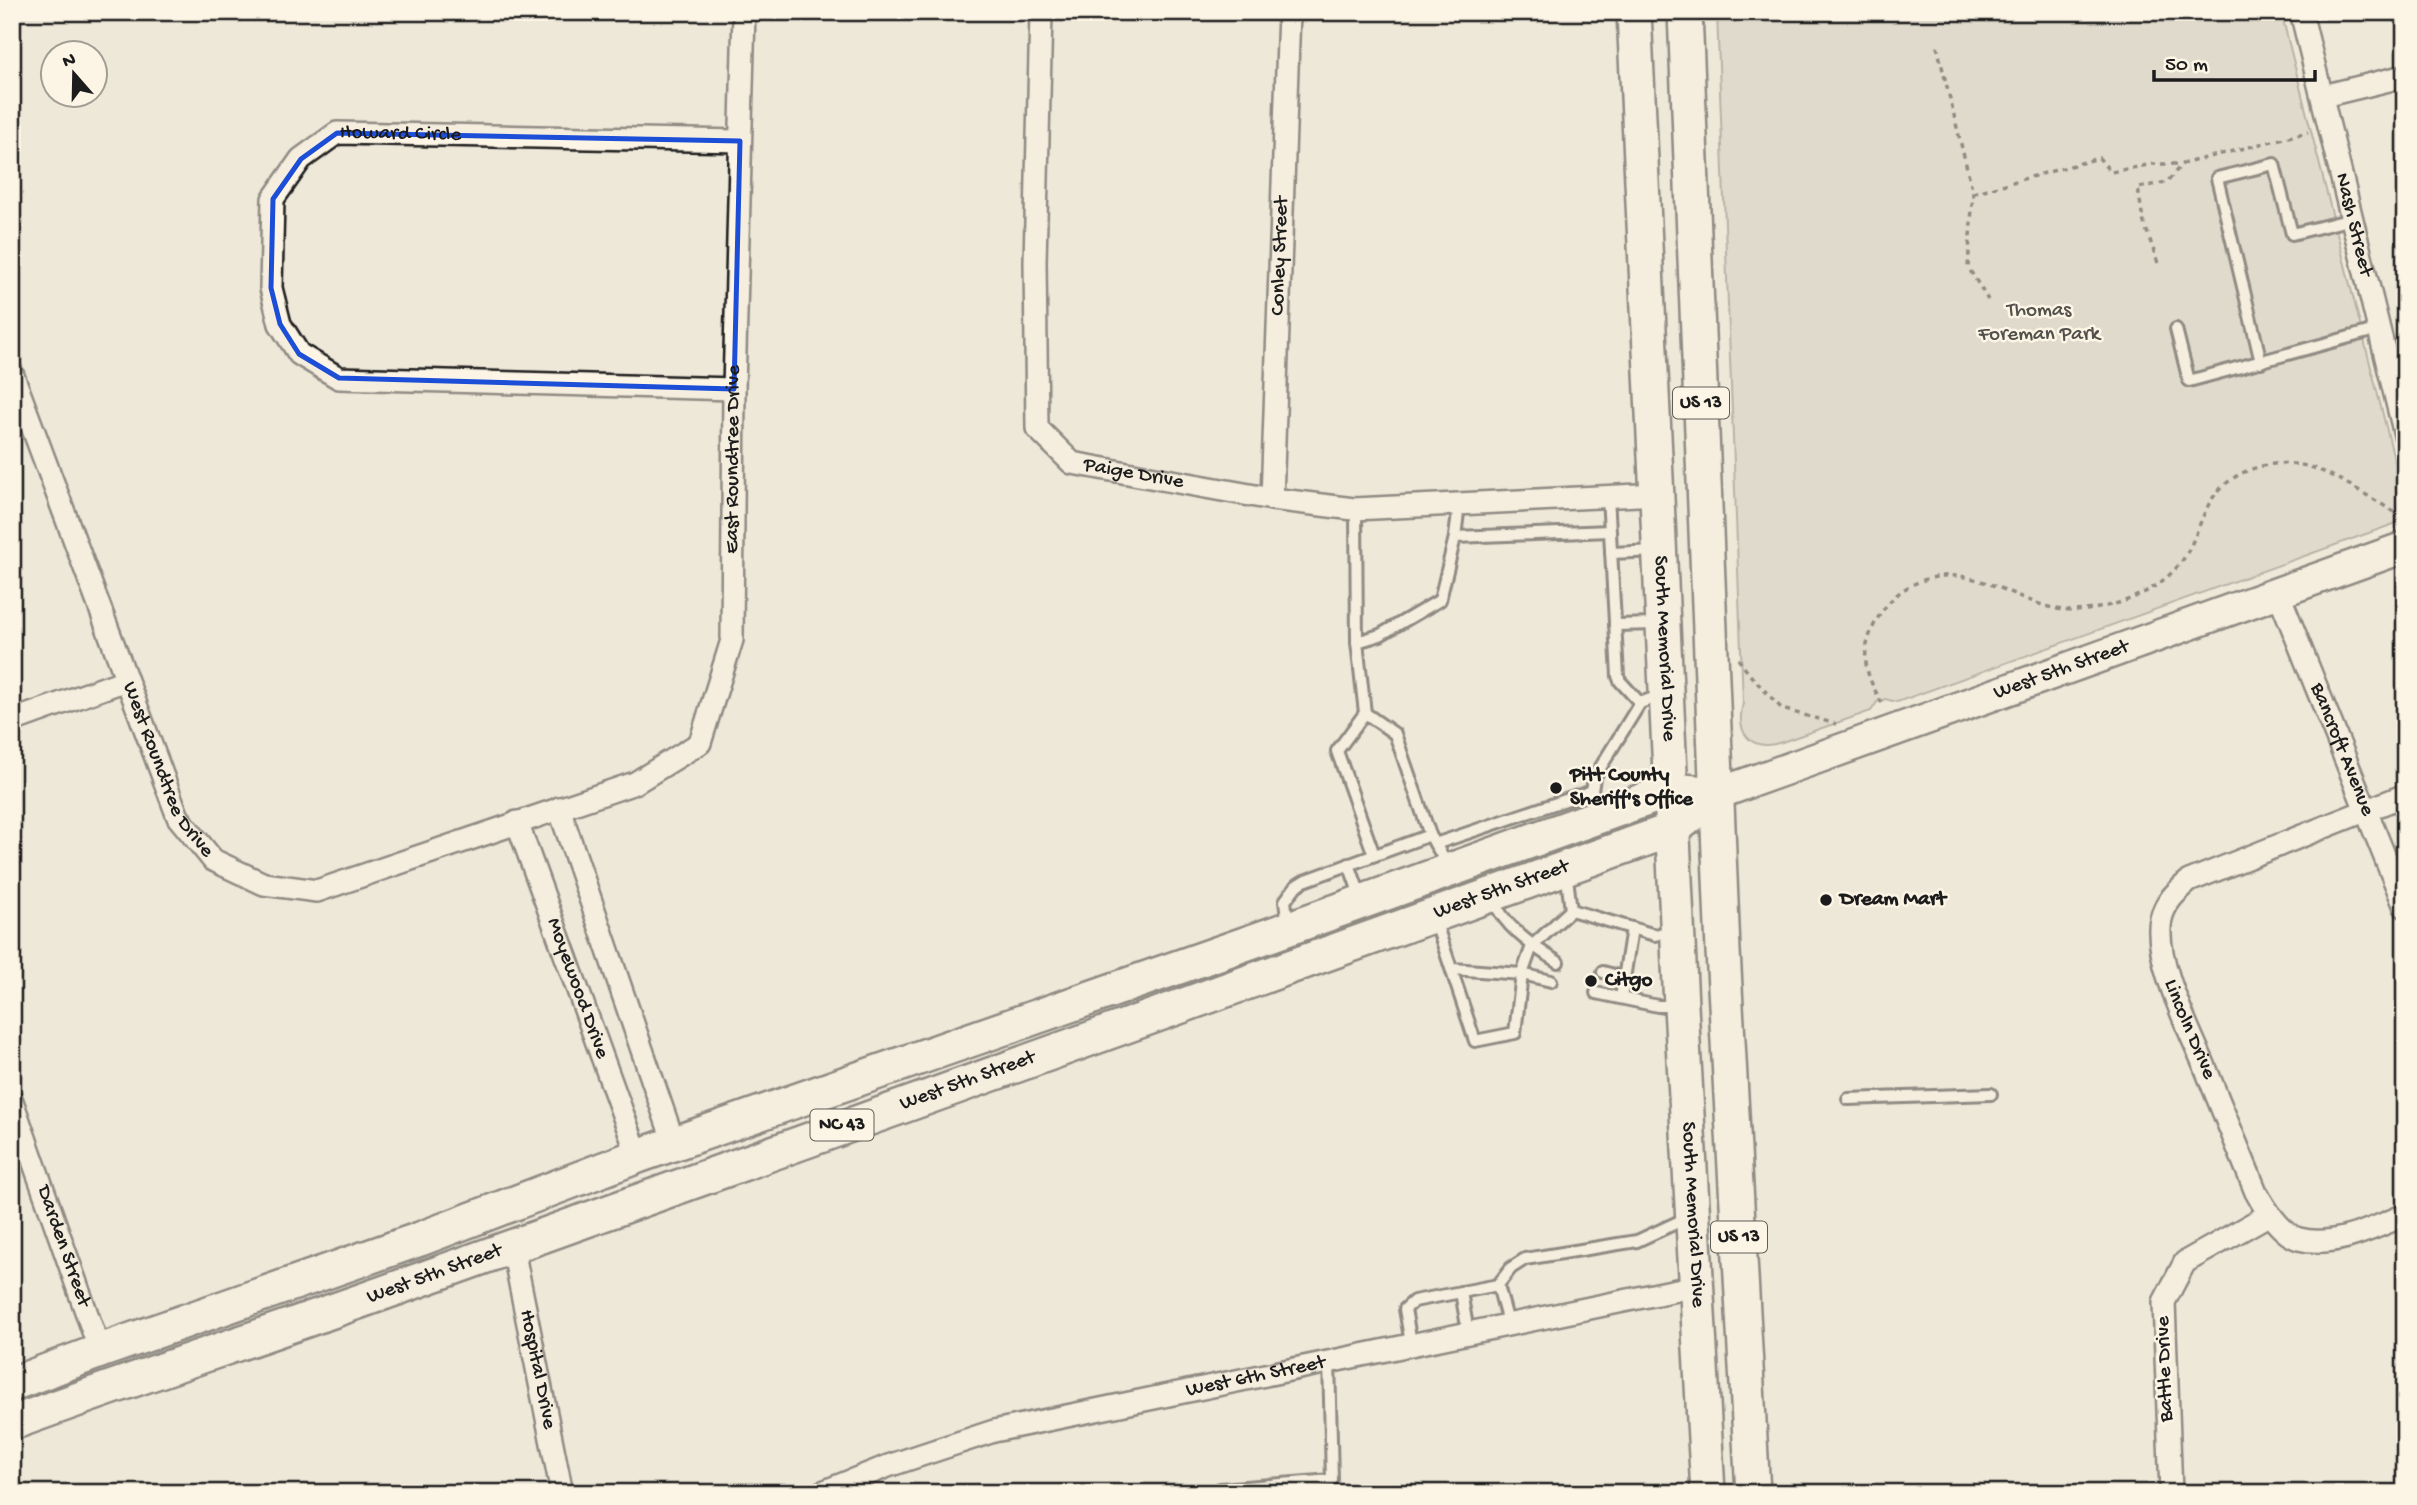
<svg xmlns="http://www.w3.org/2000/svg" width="2417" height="1505" font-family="'Gochi Hand',sans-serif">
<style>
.park{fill:#cfcabd;stroke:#76736c;stroke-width:2}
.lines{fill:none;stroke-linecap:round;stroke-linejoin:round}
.service-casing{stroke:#1c1c1c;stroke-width:16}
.minor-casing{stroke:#1c1c1c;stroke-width:26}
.secondary-casing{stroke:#1c1c1c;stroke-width:35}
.primary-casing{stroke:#1c1c1c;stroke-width:38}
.path{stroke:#1c1c1c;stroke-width:3.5;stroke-dasharray:5 5;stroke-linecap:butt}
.service{stroke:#fcf5e5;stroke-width:10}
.minor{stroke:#fcf5e5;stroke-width:21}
.secondary{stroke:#fcf5e5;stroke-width:30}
.primary{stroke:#fcf5e5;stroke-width:33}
.marked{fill:none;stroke:#1d4ed8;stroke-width:5;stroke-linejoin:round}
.poi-dot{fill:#1c1c1c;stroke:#fcf5e5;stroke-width:2.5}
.labels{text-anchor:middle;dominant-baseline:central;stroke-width:5;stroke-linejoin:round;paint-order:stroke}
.shield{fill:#fcf5e5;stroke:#5f5d58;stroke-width:2}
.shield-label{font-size:19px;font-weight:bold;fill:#1c1c1c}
.street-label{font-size:21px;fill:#1c1c1c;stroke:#fcf5e5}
.park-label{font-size:21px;fill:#52504c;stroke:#fcf5e5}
.poi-label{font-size:21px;font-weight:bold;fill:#1c1c1c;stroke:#fcf5e5;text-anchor:start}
</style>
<rect width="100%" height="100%" fill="#eee8d9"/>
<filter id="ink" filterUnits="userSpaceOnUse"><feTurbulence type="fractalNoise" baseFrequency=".0143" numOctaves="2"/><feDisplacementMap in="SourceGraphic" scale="14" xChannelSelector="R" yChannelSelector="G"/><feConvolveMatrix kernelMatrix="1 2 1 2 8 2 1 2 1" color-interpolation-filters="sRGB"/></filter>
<g filter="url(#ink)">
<!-- park -->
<path class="park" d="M1717,12H2281L2405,502V520L1897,702L1885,699L1877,702L1871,711L1782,742C1751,752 1735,734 1743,703Z"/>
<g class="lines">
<!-- service casing -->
<g class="service-casing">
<g id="service">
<polyline points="2176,329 2189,381 2379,329"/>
<polyline points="2261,362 2217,178 2274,164 2292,234 2352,219"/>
<polyline points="1608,496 1618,676 1620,681 1640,703"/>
<polyline points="1356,509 1357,642 1380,635 1440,600 1455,537 1610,531"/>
<polyline points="1455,537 1459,504"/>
<polyline points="1611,553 1657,551"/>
<polyline points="1615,625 1658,624"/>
<polyline points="1357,642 1365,713 1395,734 1430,835"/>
<polyline points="1365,713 1337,751 1374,855"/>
<polyline points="1597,814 1592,791 1594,778 1640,703 1662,695"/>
<polyline points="1435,844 1592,791"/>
<polyline points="1349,864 1361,898"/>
<polyline points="1566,870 1571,910"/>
<path d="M1492,897C1503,926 1532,946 1558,962"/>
<polyline points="1434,917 1475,1041 1515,1033 1522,974 1452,969"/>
<polyline points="1288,925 1285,901 1296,886 1304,881 1430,835 1448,866"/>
<polyline points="1603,972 1625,978"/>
<polyline points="1551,981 1522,974 1532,946 1571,910 1655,935 1675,930"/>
<polyline points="1596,993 1658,1006 1676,1006"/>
<polyline points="1621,998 1632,928"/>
<polyline points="1848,1099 1991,1094"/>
<polyline points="1498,1285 1511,1268 1525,1259 1637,1241 1678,1222 1687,1220"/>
<polyline points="1461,1292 1468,1332"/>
<polyline points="1411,1343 1405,1309 1414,1301 1498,1285 1508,1323"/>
<polyline points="1220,1489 1332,1480 1329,1360"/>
</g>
</g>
<!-- minor casing -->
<g class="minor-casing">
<g id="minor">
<path id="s1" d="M1041,12L1035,262L1037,428L1072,463L1272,499L1354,509L1659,494"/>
<path id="s2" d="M2301,12L2405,435"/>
<polyline points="2323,96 2405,76"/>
<path id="s3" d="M12,373L178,817L213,860L264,884L317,891L635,783L700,743L732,640L734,389L744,12"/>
<path id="s4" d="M734,389L339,378L299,354L280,324L271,288L273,199L301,159L337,133L740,141"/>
<path id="s5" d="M1272,499L1289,12"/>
<path id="s6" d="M2278,592L2405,907"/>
<polyline points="12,721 126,680"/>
<path id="s7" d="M2405,795L2189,881C2176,892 2165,902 2161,919C2153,959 2189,1029 2205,1067C2222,1109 2239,1150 2256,1192C2264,1207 2282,1235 2299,1239C2335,1248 2373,1228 2405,1215"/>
<polyline points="559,808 674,1143"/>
<path id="s8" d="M517,822L638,1156"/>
<path id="s9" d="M12,1101L100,1351"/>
<path id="s10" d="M512,1244L562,1493"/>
<path id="s11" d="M820,1493L888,1466L994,1431L1696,1286"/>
<polyline points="2171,1493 2164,1302 2185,1262 2268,1215"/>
</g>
</g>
<!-- secondary casing -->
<g class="secondary-casing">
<g id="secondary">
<path id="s12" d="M1717,794L2405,547"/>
</g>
</g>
<!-- primary casing -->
<g class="primary-casing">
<g id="primary">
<path id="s13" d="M1634,12L1681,1006L1708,1493"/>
<polyline points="1685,12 1723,951 1753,1493"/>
<polyline points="12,1384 100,1351 420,1239 638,1156 1259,939 1672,790 1717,794"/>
<path id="s14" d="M12,1423C140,1376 269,1334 397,1288C822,1134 1247,979 1674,829L1717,794"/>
</g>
</g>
<!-- path -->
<g class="path">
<polyline points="1937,46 1973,193 1968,267 1988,300"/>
<polyline points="1973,193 2099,158 2111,172 2153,164 2182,164 2308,132"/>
<polyline points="2158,263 2143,220 2138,188 2167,182 2182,164"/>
<polyline points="1738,659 1750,675 1782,709 1836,724"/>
<path d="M1882,703C1865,674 1859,655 1875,623C1885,605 1897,591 1916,583C1971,559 2010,601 2062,610C2078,613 2100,608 2115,604C2139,597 2162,585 2178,566C2193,549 2198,524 2209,504C2230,466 2283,454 2321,471C2350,483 2378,503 2405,518"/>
</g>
<!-- service -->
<use href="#service" class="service"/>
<!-- minor -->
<use href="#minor" class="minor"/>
<!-- secondary -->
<use href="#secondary" class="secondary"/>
<!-- primary -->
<use href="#primary" class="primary"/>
</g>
</g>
<!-- marked area -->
<path d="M0 0H2417V1505H0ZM337,133L740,141L734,389L339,378L299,354L280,324L271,288L273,199L301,159Z" fill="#eee8d9" fill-opacity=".55" fill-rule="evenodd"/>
<path class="marked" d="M337,133L740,141L734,389L339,378L299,354L280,324L271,288L273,199L301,159Z"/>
<!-- markers -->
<g class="poi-dot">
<circle cx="1556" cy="788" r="7"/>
<circle cx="1826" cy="900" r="7"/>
<circle cx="1591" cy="981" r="7"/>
</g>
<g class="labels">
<!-- shield labels -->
<g class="shield">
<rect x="1673" y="387.5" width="56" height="31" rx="5"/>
<rect x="810.5" y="1109.5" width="63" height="31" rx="5"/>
<rect x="1711" y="1221.5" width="56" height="31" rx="5"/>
</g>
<g class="shield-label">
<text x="1701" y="403">US 13</text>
<text x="842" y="1125">NC 43</text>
<text x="1739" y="1237">US 13</text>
</g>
<!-- street labels -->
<g class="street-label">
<text stroke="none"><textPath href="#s4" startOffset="760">Howard Circle</textPath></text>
<text stroke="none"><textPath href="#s2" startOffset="219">Nash Street</textPath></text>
<text stroke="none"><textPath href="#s5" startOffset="243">Conley Street</textPath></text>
<text stroke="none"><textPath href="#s3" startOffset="1340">East Roundtree Drive</textPath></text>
<text stroke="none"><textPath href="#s1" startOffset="528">Paige Drive</textPath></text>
<text stroke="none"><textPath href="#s13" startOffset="637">South Memorial Drive</textPath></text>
<text stroke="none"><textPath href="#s12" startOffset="366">West 5th Street</textPath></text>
<text stroke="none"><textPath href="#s6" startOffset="170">Bancroft Avenue</textPath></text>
<text stroke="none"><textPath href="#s3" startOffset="427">West Roundtree Drive</textPath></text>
<text stroke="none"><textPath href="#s14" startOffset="1582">West 5th Street</textPath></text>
<text stroke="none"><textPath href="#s8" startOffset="177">Moyewood Drive</textPath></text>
<text stroke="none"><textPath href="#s7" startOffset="396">Lincoln Drive</textPath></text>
<text stroke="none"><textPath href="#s14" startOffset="1015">West 5th Street</textPath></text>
<text stroke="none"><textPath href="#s13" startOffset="1204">South Memorial Drive</textPath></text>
<text stroke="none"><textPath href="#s9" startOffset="154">Darden Street</textPath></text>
<text stroke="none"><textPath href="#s14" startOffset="448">West 5th Street</textPath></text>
<text stroke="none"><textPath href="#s10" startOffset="128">Hospital Drive</textPath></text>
<text transform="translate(2166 1369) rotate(-92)">Battle Drive</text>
<text stroke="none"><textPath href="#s11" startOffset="452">West 6th Street</textPath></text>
</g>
<!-- park labels -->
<g class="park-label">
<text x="2039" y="311">Thomas<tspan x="2039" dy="24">Foreman Park</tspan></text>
</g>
<!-- poi labels -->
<g class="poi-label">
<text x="1570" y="776">Pitt County<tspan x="1570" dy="24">Sheriff's Office</tspan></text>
<text x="1840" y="900">Dream Mart</text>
<text x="1605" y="981">Citgo</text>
</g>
</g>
<!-- margin -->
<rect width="2417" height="1505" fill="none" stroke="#fcf5e5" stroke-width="42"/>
<rect x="21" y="21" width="2375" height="1463" fill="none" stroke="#1c1c1c" stroke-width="2.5" filter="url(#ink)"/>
<!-- north arrow -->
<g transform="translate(74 74) rotate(340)"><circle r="33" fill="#fcf5e5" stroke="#a29e95" stroke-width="2"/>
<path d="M0-5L12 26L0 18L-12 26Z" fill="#1c1c1c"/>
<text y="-10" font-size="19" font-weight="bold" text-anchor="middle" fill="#1c1c1c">N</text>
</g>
<!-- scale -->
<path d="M2154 70v10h161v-10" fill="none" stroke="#1c1c1c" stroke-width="3.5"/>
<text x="2165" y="70" font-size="21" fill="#1c1c1c" stroke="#fcf5e5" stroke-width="5" paint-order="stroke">50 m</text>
</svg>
